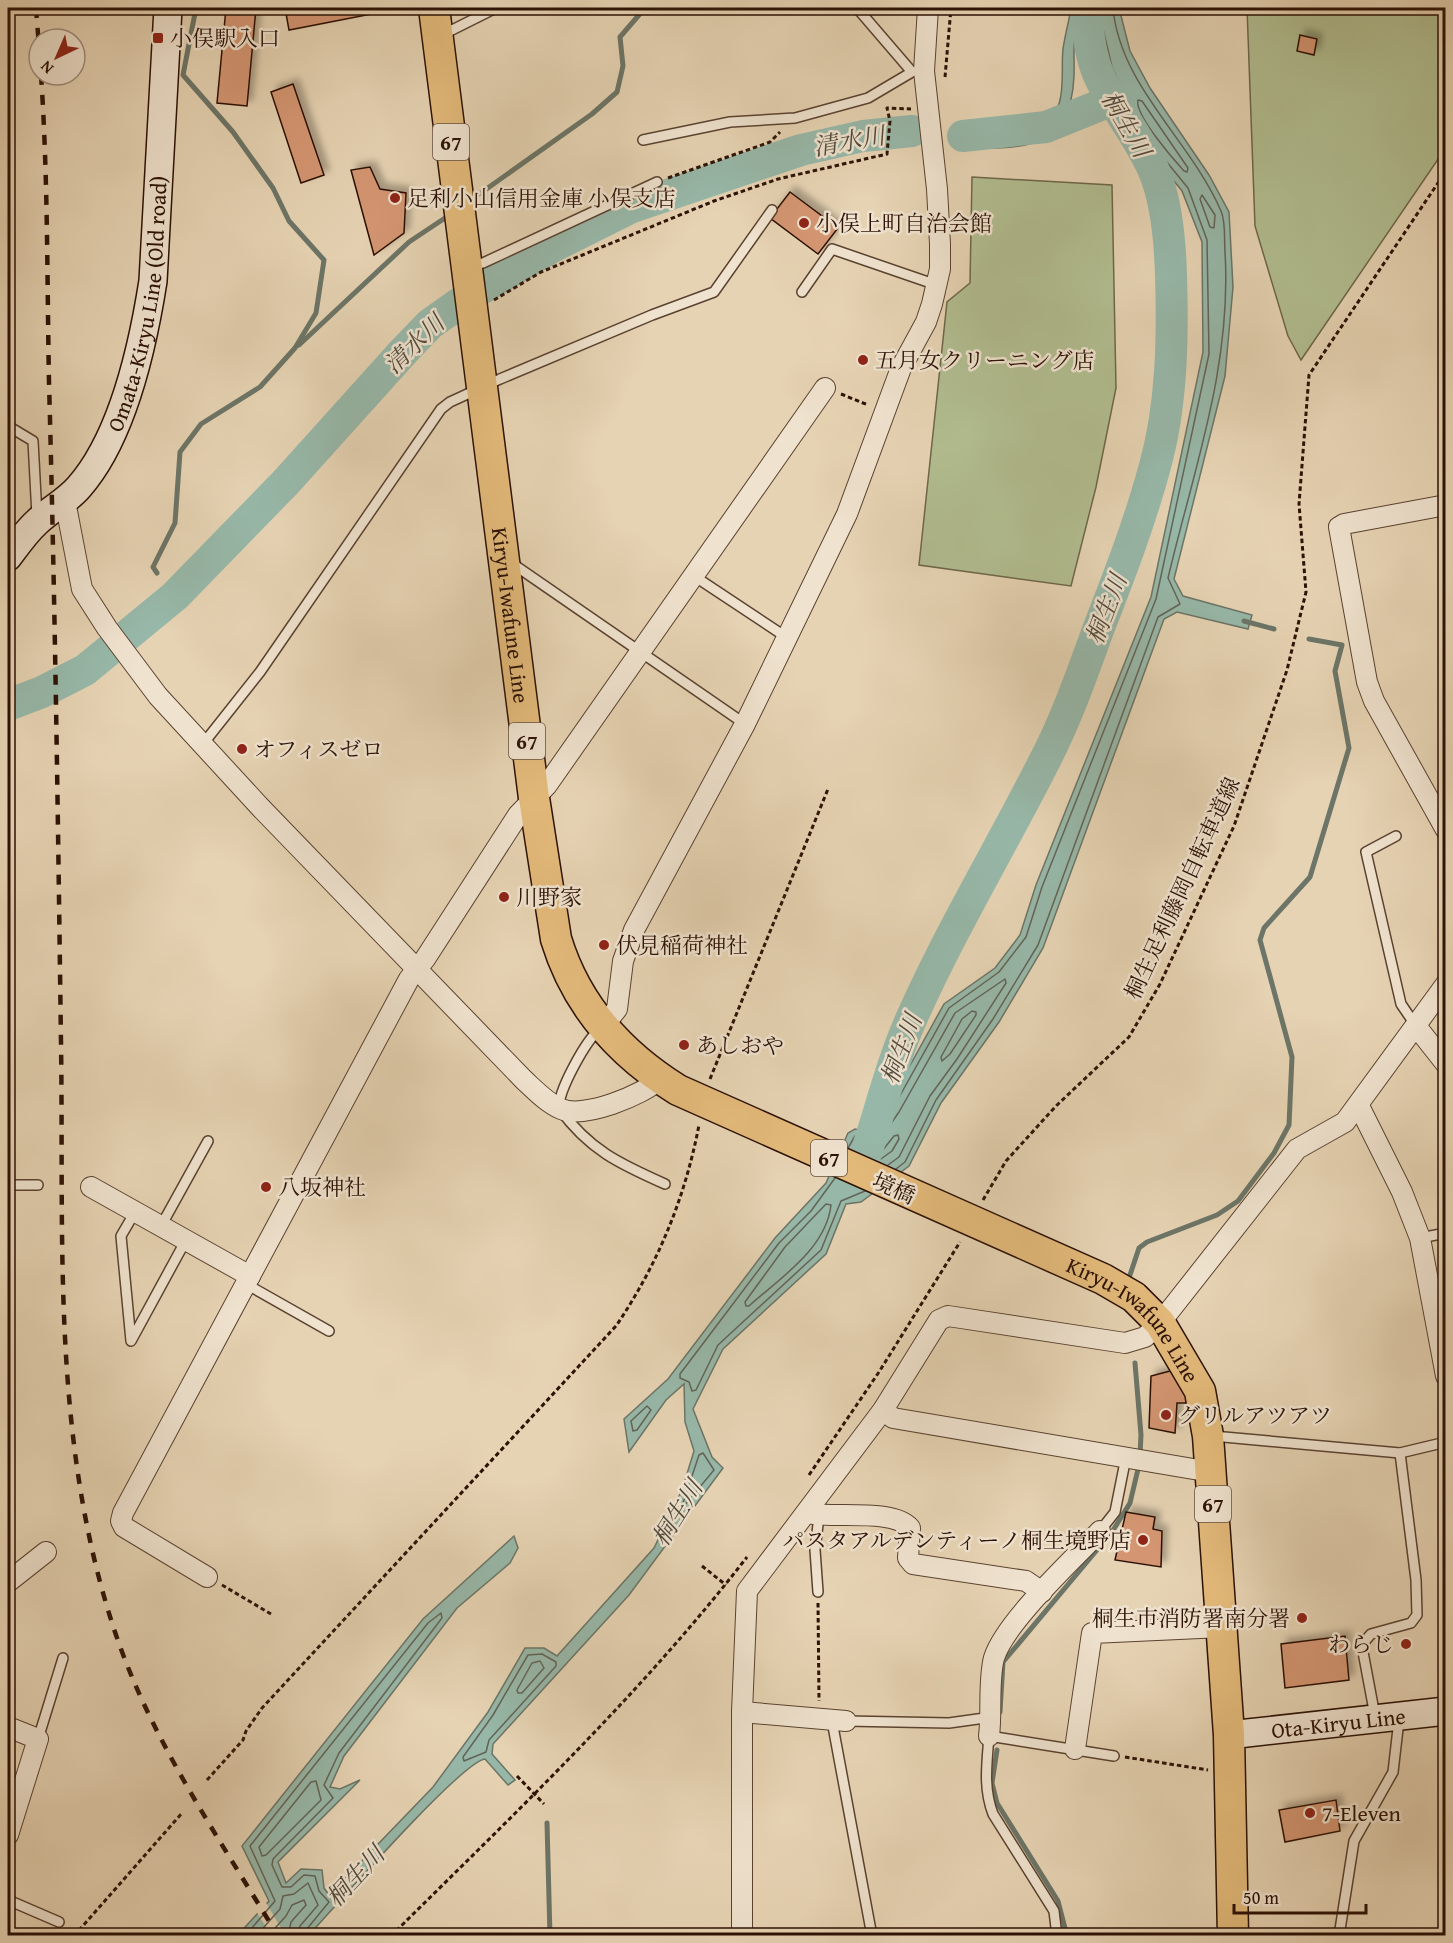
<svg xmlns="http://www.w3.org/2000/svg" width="1453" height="1943" font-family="'Gentium Book Plus','Noto Serif JP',serif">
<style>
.green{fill:#b1bd90;stroke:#6e674a;stroke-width:1.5}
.water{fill:#97b8a9;stroke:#6c7567;stroke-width:1.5}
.pier{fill:#e6d3b3}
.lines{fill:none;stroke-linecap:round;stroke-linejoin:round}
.shore{stroke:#626457;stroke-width:1.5}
.stream{stroke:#6c7567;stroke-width:5}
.river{stroke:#97b8a9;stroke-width:32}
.building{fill:#d49672;stroke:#2c1105;stroke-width:1.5;filter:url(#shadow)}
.lane-casing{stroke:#5a4230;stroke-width:12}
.street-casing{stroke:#5a4230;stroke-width:22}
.secondary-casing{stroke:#2c1105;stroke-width:30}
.primary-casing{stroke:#2c1105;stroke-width:33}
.path{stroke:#2c1105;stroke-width:3;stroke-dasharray:4.5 3;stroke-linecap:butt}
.lane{stroke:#efe2ce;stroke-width:9}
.street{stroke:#efe2ce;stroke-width:20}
.secondary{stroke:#efe2ce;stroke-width:27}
.primary{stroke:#e3ba7a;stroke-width:30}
.rail{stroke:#2c1105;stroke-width:4.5;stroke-dasharray:10 10;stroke-linecap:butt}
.poi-dot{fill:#8f2418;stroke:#efe2ce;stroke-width:2}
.labels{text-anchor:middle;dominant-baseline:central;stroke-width:5;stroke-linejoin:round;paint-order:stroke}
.shield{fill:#efe2ce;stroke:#665041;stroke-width:1.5}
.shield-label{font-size:21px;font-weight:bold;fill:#2c1105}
.poi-label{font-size:22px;fill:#2c1105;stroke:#efe2ce;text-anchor:start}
.street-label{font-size:22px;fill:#2c1105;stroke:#efe2ce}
.water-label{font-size:24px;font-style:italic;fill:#514b3e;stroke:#efe2ce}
</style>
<defs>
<filter id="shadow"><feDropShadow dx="5.5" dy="-5.5" stdDeviation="3" flood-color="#0004"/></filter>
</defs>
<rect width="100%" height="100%" fill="#e6d3b3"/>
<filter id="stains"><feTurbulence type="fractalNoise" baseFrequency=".00333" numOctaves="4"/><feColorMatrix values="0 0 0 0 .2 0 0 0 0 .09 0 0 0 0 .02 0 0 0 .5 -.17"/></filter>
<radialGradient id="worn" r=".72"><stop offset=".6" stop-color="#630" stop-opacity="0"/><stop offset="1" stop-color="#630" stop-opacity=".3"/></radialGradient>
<!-- green -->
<g class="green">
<polygon points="1247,8 1445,8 1445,149 1301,360 1288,336 1255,226"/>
<polygon points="972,177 1112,185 1116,388 1096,487 1071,586 919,565 947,302 970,283"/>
</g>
<!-- water -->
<g class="water">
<path d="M1071,8H1090C1069,36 1075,43 1074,76C1071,151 1022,149 962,148L964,125C988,126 1015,130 1039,124C1070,115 1060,72 1063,49C1065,35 1069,21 1071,8Z"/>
<path d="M1092,8H1119L1130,51L1150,88L1209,175L1229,212L1233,287L1225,376L1174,579L1183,596L1252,615L1248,629L1177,612L1164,619L1043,948L999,1022L941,1103L909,1166L861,1202L846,1204L826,1254L723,1349L693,1409L712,1457L723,1468L629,1595L493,1744L492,1754L515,1780L508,1785L485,1759C461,1762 334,1908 309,1935L237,1936L269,1901L242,1846L423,1619L514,1536L518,1548L510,1563L457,1608L344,1756L330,1787L340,1789L360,1780L278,1862L286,1883L301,1869L322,1870L324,1888L329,1895L433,1787L488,1712L525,1648H544L557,1656L654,1548L682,1490L694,1451L685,1422L684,1384L666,1400L629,1452L624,1419L668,1379L775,1238L826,1183L848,1133L855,1129L869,1132L888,1105L944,1004L995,968L1020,935L1036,885L1151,597L1203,352L1202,242L1182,191L1152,154L1129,118L1106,69Z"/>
</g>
<!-- pier -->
<polygon class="pier" points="265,1901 285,1935 271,1935 256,1911"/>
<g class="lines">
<!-- shore -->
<g class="shore">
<path d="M1138,100L1142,101L1188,168L1187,172L1184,171C1173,159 1134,114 1138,100Z"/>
<path d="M972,131H1029L1032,134C1018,146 989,142 972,142L969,139Z"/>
<polygon points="1202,195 1215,215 1214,228 1210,227 1200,199"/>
<polygon points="972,1011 976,1012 976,1015 950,1054 942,1061 941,1057 962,1019"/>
<polyline points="848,1148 855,1136 868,1138 874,1135 893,1108 949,1008 999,972 1026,937 1042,887 1156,599 1209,354 1207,240 1188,188 1157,150 1134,115 1112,67 1098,8"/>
<polyline points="855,1151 858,1145 871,1146 880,1139 899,1112 955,1013 1005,979 1006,983 957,1059 930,1096 899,1157 888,1165"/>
<polyline points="864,1155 882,1151 894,1136 898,1135 899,1139 892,1151 878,1161"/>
<path d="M896,1169L905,1162L936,1100L993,1019L1038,945L1158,617L1180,604L1168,578C1194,468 1232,366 1225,252C1224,239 1226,222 1221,211C1191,141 1120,86 1113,8"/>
<polyline points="835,1178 811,1211 779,1243 680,1374 680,1378 689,1382 692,1391 696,1390 718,1345 821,1250 841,1201 865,1191"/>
<path d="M826,1204L831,1205C826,1249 780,1278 749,1306H746L745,1302L785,1247Z"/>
<polygon points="647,1406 651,1410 637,1430 633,1431 631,1421"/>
<polygon points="703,1453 714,1470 684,1506 683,1503 699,1455"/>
<polygon points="542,1654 556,1662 556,1666 489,1740 486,1752 464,1761 463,1757 493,1715 528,1655"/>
<polygon points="540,1661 544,1668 522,1693 518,1693 517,1690 532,1663"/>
<polygon points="316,1781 321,1800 266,1855 262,1856 259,1847 311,1782"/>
<polyline points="245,1936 275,1901 250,1846 428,1623 441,1613 442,1618 339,1753 324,1785 333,1798 273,1859 272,1865 282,1887 291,1887 304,1875 315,1876 319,1891 329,1902 306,1930 305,1936"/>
<polyline points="256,1936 280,1909 283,1896 294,1894 308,1883 318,1905 300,1926 297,1936"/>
<polyline points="268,1936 286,1916 292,1905 304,1900 306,1905 291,1922 288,1936"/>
</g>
<!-- stream -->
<g class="stream">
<polyline points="468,202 592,114 617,92 623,66 620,37 645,8"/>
<polyline points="299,345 409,242 451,214"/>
<polyline points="157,573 153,567 175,523 180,452 201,424 260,387 295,348 316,313 324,260 289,221 273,188 233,132 183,75 196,8"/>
<polyline points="1244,621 1274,629"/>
<polyline points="1130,1275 1139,1248 1147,1242 1217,1215 1238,1201 1274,1153 1289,1125 1292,1057 1260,940 1264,928 1310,877 1349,748 1335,671 1342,645 1309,639"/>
<polyline points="1135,1363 1141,1435 1140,1455"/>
<polyline points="1000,1712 1003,1662 1112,1532 1130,1503 1139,1465"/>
<polyline points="997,1750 992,1783 997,1803 1058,1901 1067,1936"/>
<polyline points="547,1823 550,1936"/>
</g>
<!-- river -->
<g class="river">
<polyline points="963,136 1046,127 1113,100"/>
<polyline points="8,705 42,692 85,670 175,596 286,482 404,351 430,324 474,293 554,246 632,207 801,150 863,136 912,131"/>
<path d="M863,1162C880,1113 891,1063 913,1015C952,928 1001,847 1044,762C1066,720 1082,674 1098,630C1119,576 1140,522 1155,466C1172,405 1173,337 1171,275C1170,241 1167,202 1154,171C1140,138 1117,111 1101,80C1090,58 1088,32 1086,8"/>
</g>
</g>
<!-- building -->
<g class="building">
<polygon points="226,8 256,8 247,106 217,103"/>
<polygon points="285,8 386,8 387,11 289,30"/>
<polygon points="1300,35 1317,39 1314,55 1297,51"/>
<polygon points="293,84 324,175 301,183 271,92"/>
<polygon points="370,167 380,189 406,193 404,233 374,255 351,170"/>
<polygon points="790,192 838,228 818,254 770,218"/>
<polygon points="1174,1370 1186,1394 1186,1403 1177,1403 1175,1433 1149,1428 1151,1376"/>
<polygon points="1126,1512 1155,1517 1153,1529 1162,1531 1161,1567 1115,1560"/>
<polygon points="1345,1636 1349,1680 1285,1688 1281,1644"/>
<polygon points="1336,1800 1340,1831 1285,1842 1279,1810"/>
</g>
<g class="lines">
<!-- lane casing -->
<g class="lane-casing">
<g id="lane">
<polyline points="442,35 496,8"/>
<polyline points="643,140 730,122 795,118 868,98 912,72 857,8"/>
<polyline points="470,265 483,263 657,182"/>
<polyline points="802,292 832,249 928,282 937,283"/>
<polyline points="8,426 33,441 37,516"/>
<polyline points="510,562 745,724"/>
<polyline points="694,576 786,637"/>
<polyline points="203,744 260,672 441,409 450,402 500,379 652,315 714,292 772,210"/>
<polyline points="1396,836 1366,852 1401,1004 1416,1026"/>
<path d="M600,1029C586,1040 558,1091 559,1108C589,1150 620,1164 665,1184"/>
<polyline points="8,1185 38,1185"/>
<polyline points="135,1212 121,1236 131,1341 186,1240"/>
<polyline points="161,1226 208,1141"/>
<polyline points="1420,1238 1446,1233"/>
<polyline points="246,1284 329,1331"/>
<polyline points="1213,1436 1400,1453 1446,1442"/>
<polyline points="1100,1531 1115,1512 1126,1457"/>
<polyline points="818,1592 815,1550 819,1516"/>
<polyline points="1375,1716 1363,1652 1365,1641 1371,1634 1411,1623 1417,1615 1416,1580 1400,1453"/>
<polyline points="832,1721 872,1936"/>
<polyline points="846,1721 949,1723 992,1717"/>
<polyline points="38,1739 63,1658"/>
<polyline points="8,1900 59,1922"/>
<path d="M1057,1936L1054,1911L993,1814C983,1788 987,1763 989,1736L1114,1756"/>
<polyline points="1339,1936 1354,1841 1393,1772 1399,1720"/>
</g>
</g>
<!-- street casing -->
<g class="street-casing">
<g id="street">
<path d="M65,501L82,589L107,628L158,696L261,808L524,1080C535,1090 547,1103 561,1109C584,1119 643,1095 660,1079"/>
<polyline points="1446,505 1344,524 1339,527 1367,682 1374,701 1446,830"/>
<polyline points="604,1025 617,1009 623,961 634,930 745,724 847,514 901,368 926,322 932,304 940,269 940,244 937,189 924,71 928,8"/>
<polyline points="1416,1026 1446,1064"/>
<polyline points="1359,1106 1402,1192 1420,1238 1446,1376"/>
<polyline points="91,1187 250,1276"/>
<polyline points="883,1410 893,1418 1211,1472"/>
<path d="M807,1513C833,1519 893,1508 910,1528L908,1558L913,1564L1026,1581L1042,1592"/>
<polyline points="207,1577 124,1527 121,1521 123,1513 409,979 425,959 518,815 547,785 825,388"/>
<polyline points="8,1582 46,1552"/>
<polyline points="742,1712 846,1721"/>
<polyline points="8,1727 38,1739 8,1835"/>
<path d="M989,1736C992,1713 988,1680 994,1658C1005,1622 1073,1560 1100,1531"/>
<polyline points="1075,1749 1092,1633 1222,1627"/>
<polyline points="742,1936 742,1712 747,1591 883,1410 939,1320 948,1316 1125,1343 1145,1337 1160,1323 1297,1149 1345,1122 1446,984"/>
</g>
</g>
<!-- secondary casing -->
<g class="secondary-casing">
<g id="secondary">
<path id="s1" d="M8,557C17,545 26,532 37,522C51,509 67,501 79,487C123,437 143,345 153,281L168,8"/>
<path id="s2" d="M1229,1735L1446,1711"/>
</g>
</g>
<!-- primary casing -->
<g class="primary-casing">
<g id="primary">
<path id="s3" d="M434,8L534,798L556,939C576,1005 620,1054 678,1090L1103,1279L1134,1297L1160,1323L1200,1391L1208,1436L1229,1735L1233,1936"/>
</g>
</g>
<!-- path -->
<g class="path">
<polyline points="945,77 951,8"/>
<polyline points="668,178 770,142 780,132"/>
<polyline points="494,300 541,272 714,201 778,179 887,154 890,121 887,108 911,109"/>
<polyline points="841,394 868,405"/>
<polyline points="710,1079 828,789"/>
<polyline points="983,1200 1006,1161 1056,1106 1129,1037 1160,984 1234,826 1287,670 1306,592 1299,504 1309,375 1446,171"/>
<polyline points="809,1475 879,1372 960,1242"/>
<polyline points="702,1566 726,1585"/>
<polyline points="222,1585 271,1614"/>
<polyline points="818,1603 819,1701"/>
<polyline points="1125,1757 1208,1770"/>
<polyline points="517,1776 544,1804"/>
<path d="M207,1780L243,1740L246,1731L262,1708L616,1326C658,1264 685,1198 699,1125"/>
<polyline points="74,1936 182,1813"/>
<path d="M391,1936C514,1814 641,1694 747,1557"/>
</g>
<!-- lane -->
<use href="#lane" class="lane"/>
<!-- street -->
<use href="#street" class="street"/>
<!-- secondary -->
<use href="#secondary" class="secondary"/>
<!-- primary -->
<use href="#primary" class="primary"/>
<!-- rail -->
<g class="rail">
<polyline points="36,8 39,47"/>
<path d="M41,75C48,177 47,280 49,382C55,602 58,822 61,1043C64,1242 51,1440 115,1632C151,1740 219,1838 278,1936"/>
</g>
</g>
<!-- markers -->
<g class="poi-dot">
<rect x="152" y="32" width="12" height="12" rx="3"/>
<circle cx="395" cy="198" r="6"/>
<circle cx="804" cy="223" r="6"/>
<circle cx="863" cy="360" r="6"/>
<circle cx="242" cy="749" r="6"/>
<circle cx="504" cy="897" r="6"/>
<circle cx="604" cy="945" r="6"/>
<circle cx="684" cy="1045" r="6"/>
<circle cx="266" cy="1187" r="6"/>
<circle cx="1166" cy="1415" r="6"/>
<circle cx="1143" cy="1540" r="6"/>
<circle cx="1302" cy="1618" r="6"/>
<circle cx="1406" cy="1644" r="6"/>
<circle cx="1310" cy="1813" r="6"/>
</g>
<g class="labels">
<!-- shield labels -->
<g class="shield">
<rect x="433" y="124" width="36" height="36" rx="4.5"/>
<rect x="509" y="723" width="36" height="36" rx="4.5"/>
<rect x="811" y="1140" width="36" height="36" rx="4.5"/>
<rect x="1195" y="1486" width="36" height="36" rx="4.5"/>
</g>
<g class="shield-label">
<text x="451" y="142">67</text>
<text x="527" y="741">67</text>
<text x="829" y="1158">67</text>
<text x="1213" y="1504">67</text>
</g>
<!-- poi labels -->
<g class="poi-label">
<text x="170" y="38">小俣駅入口</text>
<text x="407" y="198">足利小山信用金庫 小俣支店</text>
<text x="816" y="223">小俣上町自治会館</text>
<text x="875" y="360">五月女クリーニング店</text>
<text x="254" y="749">オフィスゼロ</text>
<text x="516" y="897">川野家</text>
<text x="616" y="945">伏見稲荷神社</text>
<text x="696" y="1045">あしおや</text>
<text x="278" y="1187">八坂神社</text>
<text x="1178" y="1415">グリルアツアツ</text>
<text x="1131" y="1540" text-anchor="end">パスタアルデンティーノ桐生境野店</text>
<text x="1290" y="1618" text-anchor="end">桐生市消防署南分署</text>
<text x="1394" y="1644" text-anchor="end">わらじ</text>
<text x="1322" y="1813">7-Eleven</text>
</g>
<!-- street labels -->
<g class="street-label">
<text stroke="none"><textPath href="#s1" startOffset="297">Omata-Kiryu Line (Old road)</textPath></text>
<text stroke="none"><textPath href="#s3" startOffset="612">Kiryu-Iwafune Line</textPath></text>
<text transform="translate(1182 888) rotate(-65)">桐生足利藤岡自転車道線</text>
<text transform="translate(894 1188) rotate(24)">境橋</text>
<text stroke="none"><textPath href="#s3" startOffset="1653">Kiryu-Iwafune Line</textPath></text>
<text stroke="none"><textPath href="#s2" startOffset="110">Ota-Kiryu Line</textPath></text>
</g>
<!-- water labels -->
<g class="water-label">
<text transform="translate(1126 124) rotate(60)">桐生川</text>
<text transform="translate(849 141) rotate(-10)">清水川</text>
<text transform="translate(414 344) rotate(-44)">清水川</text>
<text transform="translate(1106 609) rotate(-69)">桐生川</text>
<text transform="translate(901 1049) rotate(-69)">桐生川</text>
<text transform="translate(677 1513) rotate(-58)">桐生川</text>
<text transform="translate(355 1876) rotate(-47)">桐生川</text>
</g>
</g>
<!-- margin -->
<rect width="1453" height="1943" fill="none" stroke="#e6d3b3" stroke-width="30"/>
<rect x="9" y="9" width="1435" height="1925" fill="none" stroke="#2c1105" stroke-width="3"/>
<rect x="15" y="15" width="1423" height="1913" fill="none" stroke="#2c1105" stroke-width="1.5"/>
<!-- north arrow -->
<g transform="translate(57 57) rotate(224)"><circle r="28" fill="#efe2ce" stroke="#a18e7e" stroke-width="1.5"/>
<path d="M0-4.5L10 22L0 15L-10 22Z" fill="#8f2418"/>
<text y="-9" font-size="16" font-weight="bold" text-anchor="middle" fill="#2c1105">N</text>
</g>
<!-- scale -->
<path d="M1234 1904v9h132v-9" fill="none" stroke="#2c1105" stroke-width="3"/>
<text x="1243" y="1904" font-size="18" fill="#2c1105" stroke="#efe2ce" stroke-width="4.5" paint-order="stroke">50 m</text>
<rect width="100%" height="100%" filter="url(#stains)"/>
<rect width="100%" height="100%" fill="url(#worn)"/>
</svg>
